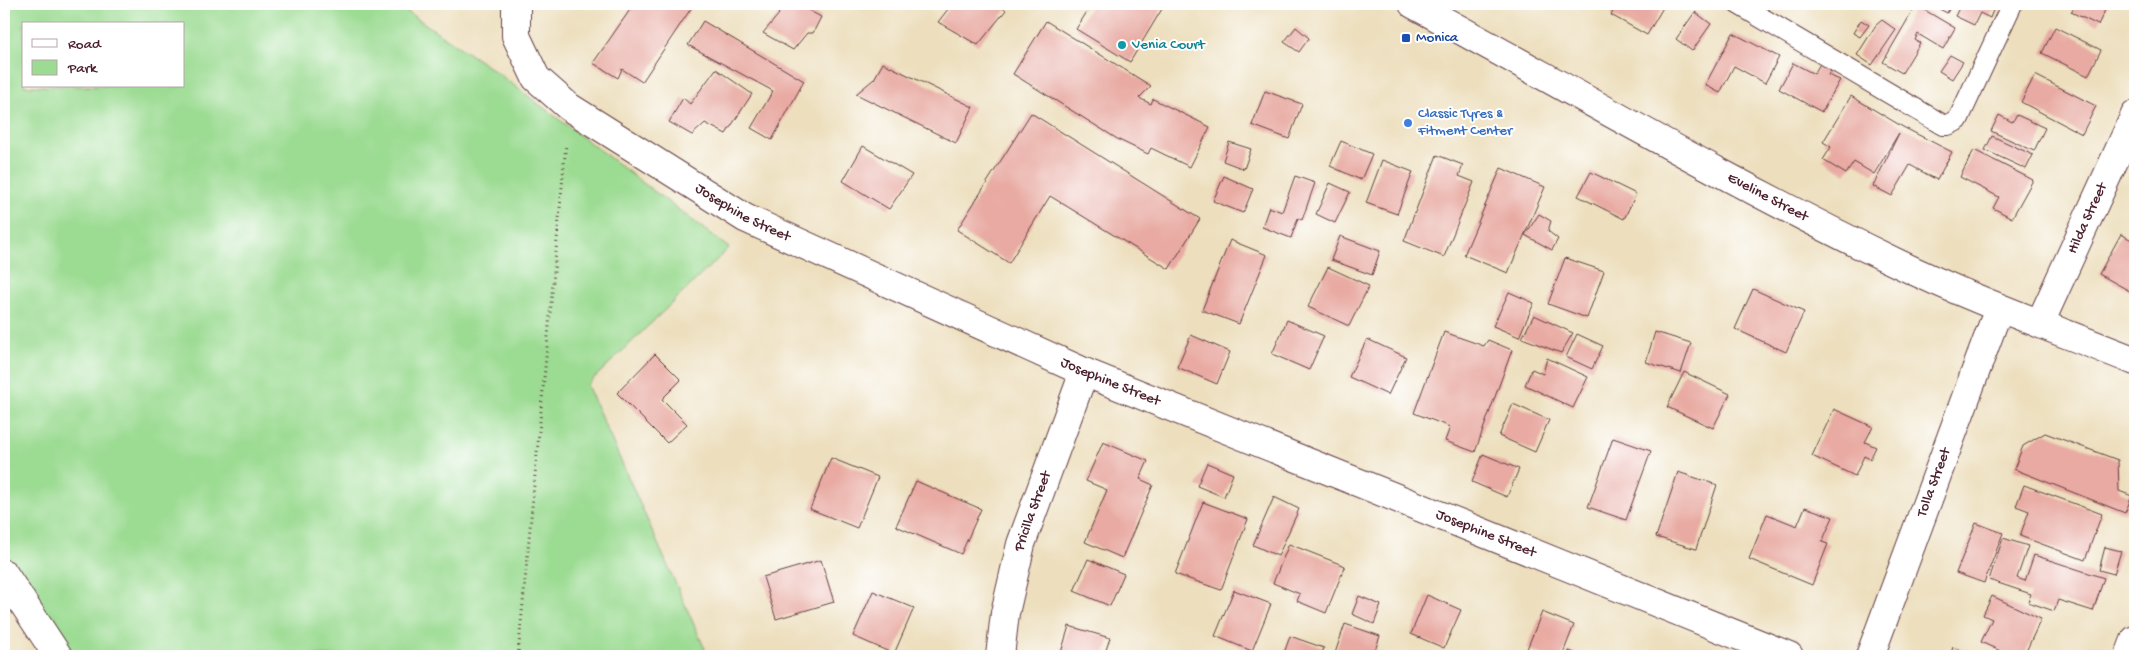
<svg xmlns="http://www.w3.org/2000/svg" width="2139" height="660" font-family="'Gochi Hand',sans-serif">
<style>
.green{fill:#9bdb92;stroke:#727d5e;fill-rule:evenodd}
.building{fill:#e8aaa2}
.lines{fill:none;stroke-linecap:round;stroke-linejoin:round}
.lane-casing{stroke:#623c41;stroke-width:22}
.street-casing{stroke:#623c41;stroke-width:30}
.secondary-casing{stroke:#623c41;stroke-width:30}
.path{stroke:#623c41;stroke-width:3;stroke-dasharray:1 4;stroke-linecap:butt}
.lane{stroke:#fff;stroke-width:20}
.street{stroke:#fff;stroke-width:28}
.secondary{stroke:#fff;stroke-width:28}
.transit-dot{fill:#1a4fb4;stroke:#fff;stroke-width:2}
.culture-dot{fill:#0f9aa8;stroke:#fff;stroke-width:2}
.shop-dot{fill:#3f7fe0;stroke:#fff;stroke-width:2}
.labels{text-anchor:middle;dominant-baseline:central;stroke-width:4;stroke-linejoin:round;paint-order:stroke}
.transit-label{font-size:15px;fill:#164399;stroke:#fff;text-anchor:start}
.culture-label{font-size:15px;fill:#0d838f;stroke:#fff;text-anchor:start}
.shop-label{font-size:15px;fill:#366cbe;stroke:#fff;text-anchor:start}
.street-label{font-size:15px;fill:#4a1f2b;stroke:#fff}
</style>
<rect width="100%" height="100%" fill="#fff"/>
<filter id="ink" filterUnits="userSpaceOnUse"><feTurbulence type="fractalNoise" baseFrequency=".02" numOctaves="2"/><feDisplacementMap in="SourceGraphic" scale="10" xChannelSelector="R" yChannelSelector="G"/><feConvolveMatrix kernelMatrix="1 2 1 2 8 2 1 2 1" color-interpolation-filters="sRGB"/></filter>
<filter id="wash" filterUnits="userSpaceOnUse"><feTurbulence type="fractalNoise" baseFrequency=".0096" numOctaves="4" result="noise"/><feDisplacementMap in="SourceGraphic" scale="20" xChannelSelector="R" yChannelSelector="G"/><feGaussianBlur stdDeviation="1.12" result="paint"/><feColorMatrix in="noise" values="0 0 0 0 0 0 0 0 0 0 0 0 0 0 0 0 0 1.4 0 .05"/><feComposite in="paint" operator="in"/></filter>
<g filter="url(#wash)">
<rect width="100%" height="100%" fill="#eddfbe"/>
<!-- green -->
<path class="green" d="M4,4H396L499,74L729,248L587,385L708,656H58L4,574ZM24,24H184V86H24Z"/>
<g id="blocks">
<!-- building -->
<g class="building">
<polygon points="634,4 694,4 642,82 622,69 618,78 593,63"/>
<polygon points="775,4 797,4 821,17 813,33 807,33 793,50 763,33 779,14 773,7"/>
<polygon points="952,4 995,4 1006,10 978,45 938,22"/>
<polygon points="1092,4 1165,4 1130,62 1076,29"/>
<polygon points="1617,4 1665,4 1647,35 1611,15"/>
<polygon points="1930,4 1952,4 1947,13"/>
<polygon points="1961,4 1990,4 1994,8 1990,18 1980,13 1974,25 1955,16"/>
<polygon points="2076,4 2108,4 2098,25 2071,12"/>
<polygon points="1916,5 1955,28 1943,49 1918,34 1915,40 1920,43 1902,73 1883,62"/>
<polygon points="1695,12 1711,24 1692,51 1676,39"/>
<polygon points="1861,20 1869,25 1860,37 1853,33"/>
<polygon points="1882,20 1896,30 1872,65 1857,55 1876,25"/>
<polygon points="703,21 804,81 772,140 751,128 773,91 688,45"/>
<polygon points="1046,21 1151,86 1139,98 1151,104 1153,99 1210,127 1190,167 1151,148 1148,154 1119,140 1013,74"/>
<polygon points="1296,27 1309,38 1299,52 1284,42"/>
<polygon points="2055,27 2101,50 2088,76 2042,53"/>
<polygon points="1733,33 1779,57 1765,83 1734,66 1720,93 1705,85"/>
<polygon points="1950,55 1963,62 1952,79 1939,71"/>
<polygon points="1821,62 1832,69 1828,75 1840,80 1822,112 1779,89 1793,63 1814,74"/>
<polygon points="883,63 973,107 956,143 856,94 874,79"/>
<polygon points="716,69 752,94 726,134 705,123 692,135 669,122 683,98 690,104"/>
<polygon points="2035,75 2096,106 2082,134 2021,102"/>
<polygon points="1265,91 1302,104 1289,139 1252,125"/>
<polygon points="1851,96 1903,127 1952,152 1937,180 1910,165 1892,196 1873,186 1899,133 1874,174 1854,162 1846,174 1823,160 1831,147 1823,142"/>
<polygon points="1031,113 1200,219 1169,269 1050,196 1009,263 957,230"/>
<polygon points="1999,115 2012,122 2017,115 2045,128 2034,151 1991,131"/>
<polygon points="1992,136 2033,155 2026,169 1985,150"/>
<polygon points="1341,141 1372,154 1361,180 1330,166"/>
<polygon points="1229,142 1251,149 1244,169 1223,161"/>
<polygon points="863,146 912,175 889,209 843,181"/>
<polygon points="1974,150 2033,180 2012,218 1993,208 1999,197 1960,177"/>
<polygon points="1437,155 1463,165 1459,176 1474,182 1444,257 1404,241"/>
<polygon points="1382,160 1413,172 1397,214 1366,203"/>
<polygon points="1501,168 1545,187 1508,273 1464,255"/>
<polygon points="1591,172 1636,194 1624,219 1578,196"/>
<polygon points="1224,176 1253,189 1243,213 1213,201"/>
<polygon points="1295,176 1315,183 1302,220 1298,218 1291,238 1262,227 1269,207 1282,212"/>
<polygon points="1330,183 1350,192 1335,223 1316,214"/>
<polygon points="1539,214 1551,221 1548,231 1558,239 1552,250 1525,235"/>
<polygon points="2121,234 2135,242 2135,294 2099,274"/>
<polygon points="1340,236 1380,251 1372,275 1331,260"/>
<polygon points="1230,240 1267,255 1239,324 1202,310"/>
<polygon points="1565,258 1604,271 1587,318 1548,304"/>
<polygon points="1328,267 1369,286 1349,326 1308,307"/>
<polygon points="1753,289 1804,312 1786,352 1735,329"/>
<polygon points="1509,292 1534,303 1519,337 1493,326"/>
<polygon points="1534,315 1573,333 1561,353 1522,338"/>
<polygon points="1287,320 1324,336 1309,370 1272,354"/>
<polygon points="1444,332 1484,346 1488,340 1512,350 1475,452 1445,441 1450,427 1414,413"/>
<polygon points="1655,332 1691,343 1681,373 1646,362"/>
<polygon points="1577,334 1603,346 1592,369 1566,357"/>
<polygon points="1191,335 1230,352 1217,384 1177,367"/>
<polygon points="1367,339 1406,357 1388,395 1349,377"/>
<polygon points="655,354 681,380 662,399 687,424 667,443 617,393"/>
<polygon points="1547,358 1588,377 1573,408 1525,385 1532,369 1543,374"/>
<polygon points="1684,372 1730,394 1713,428 1667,407"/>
<polygon points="1513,404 1549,420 1535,452 1499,436"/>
<polygon points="1834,409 1873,427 1865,442 1876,447 1870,459 1864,456 1855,476 1812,456"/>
<polygon points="2045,433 2118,460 2119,491 2132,496 2125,513 2014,469 2023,446"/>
<polygon points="1613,438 1651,451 1626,520 1588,507"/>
<polygon points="1103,442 1148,461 1140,479 1153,485 1122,558 1085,542 1107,490 1086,481"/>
<polygon points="1483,454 1519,469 1507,497 1472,482"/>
<polygon points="831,458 878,477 857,528 810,509"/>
<polygon points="1207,463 1233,474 1224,497 1197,486"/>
<polygon points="1678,472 1717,485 1696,549 1656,537"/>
<polygon points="916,481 981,509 961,554 896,526"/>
<polygon points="2024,485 2102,514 2085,560 2020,536 2029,511 2016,506"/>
<polygon points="1274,497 1299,509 1278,556 1253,545"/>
<polygon points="1203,502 1248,519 1221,590 1175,574"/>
<polygon points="1805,507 1833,517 1822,542 1828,544 1812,585 1749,559 1767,514 1797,526"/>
<polygon points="1976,523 2003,533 1984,583 1956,573"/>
<polygon points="2003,538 2028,546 2017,578 2025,581 2034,555 2104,578 2093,611 2058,600 2054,611 2028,602 2031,594 1989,580"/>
<polygon points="1289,544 1345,566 1326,613 1297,601 1300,594 1273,583"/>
<polygon points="2105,547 2121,551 2114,574 2099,570"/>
<polygon points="1088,559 1124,574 1110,606 1074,591"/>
<polygon points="821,560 834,602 776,619 763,577"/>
<polygon points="1234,590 1271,604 1252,651 1215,636"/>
<polygon points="873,591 914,608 894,654 853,636"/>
<polygon points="1427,595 1461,610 1444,648 1411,634"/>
<polygon points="1359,596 1381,605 1374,624 1352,614"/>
<polygon points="1992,596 2041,619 2024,656 2011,656 1981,642 1992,619 1983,615"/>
<polygon points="1542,612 1574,625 1562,656 1546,656 1527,649"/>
<polygon points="1345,624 1380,636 1373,656 1334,656"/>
<polygon points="1069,626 1110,638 1104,656 1060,656"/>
<polygon points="1290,636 1324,648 1321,656 1283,656"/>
<polygon points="1953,647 1976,656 1950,656"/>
<polygon points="1569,651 1582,656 1567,656"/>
</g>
</g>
</g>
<g filter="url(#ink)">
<use href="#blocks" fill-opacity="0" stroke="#623c41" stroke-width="1"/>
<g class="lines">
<!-- lane casing -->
<g class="lane-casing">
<polyline id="lane" points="1738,4 1943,125 1948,125 1958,120 2012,4"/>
</g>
<!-- street casing -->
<g class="street-casing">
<g id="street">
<path id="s1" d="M516,4V36L536,78L569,107L745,218L1084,372L1789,656"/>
<path id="s2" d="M2040,323L2135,115"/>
<path id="s3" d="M1000,656L1005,613L1021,544L1084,372"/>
<path id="s4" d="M1870,656L1999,308"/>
<polyline points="2129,656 2135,640"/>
</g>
</g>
<!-- secondary casing -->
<g class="secondary-casing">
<g id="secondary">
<path id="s5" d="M1413,4C1573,91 1731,183 1895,262C1973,300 2055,329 2135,361"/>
<polyline points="4,574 58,656"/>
</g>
</g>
<!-- path -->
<polyline class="path" points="518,656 566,144"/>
<!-- lane -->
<use href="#lane" class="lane"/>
<!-- street -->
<use href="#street" class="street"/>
<!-- secondary -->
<use href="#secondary" class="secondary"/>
</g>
</g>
<!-- markers -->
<rect class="transit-dot" x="1401" y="33" width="10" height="10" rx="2.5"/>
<circle class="culture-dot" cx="1122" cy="45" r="5"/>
<circle class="shop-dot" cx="1408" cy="123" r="5"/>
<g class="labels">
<!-- transit labels -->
<g class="transit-label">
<text x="1416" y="38">Monica</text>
</g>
<!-- culture labels -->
<g class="culture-label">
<text x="1132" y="45">Venia Court</text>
</g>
<!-- shop labels -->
<g class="shop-label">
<text x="1418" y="114">Classic Tyres &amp;<tspan x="1418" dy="17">Fitment Center</tspan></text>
</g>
<!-- street labels -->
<g class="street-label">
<text stroke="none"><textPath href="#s5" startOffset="404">Eveline Street</textPath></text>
<text stroke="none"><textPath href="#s1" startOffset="326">Josephine Street</textPath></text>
<text stroke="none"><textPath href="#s2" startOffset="115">Hilda Street</textPath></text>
<text stroke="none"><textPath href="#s1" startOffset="731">Josephine Street</textPath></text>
<text stroke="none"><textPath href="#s4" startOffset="185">Tolla Street</textPath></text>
<text stroke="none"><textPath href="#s3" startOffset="149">Pricilla Street</textPath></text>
<text stroke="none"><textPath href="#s1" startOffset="1136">Josephine Street</textPath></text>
</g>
</g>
<!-- margin -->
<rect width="2139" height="660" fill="none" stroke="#fff" stroke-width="20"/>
<!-- legend -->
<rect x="22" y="22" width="162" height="65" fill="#ffffff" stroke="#b7a5aa"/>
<rect x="32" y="39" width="25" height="8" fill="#ffffff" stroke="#b7a5aa"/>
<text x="68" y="48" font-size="15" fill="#4a1f2b">Road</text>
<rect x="32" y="60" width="25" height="15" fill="#9bdb92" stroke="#b7a5aa"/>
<text x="68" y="72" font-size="15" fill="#4a1f2b">Park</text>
</svg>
